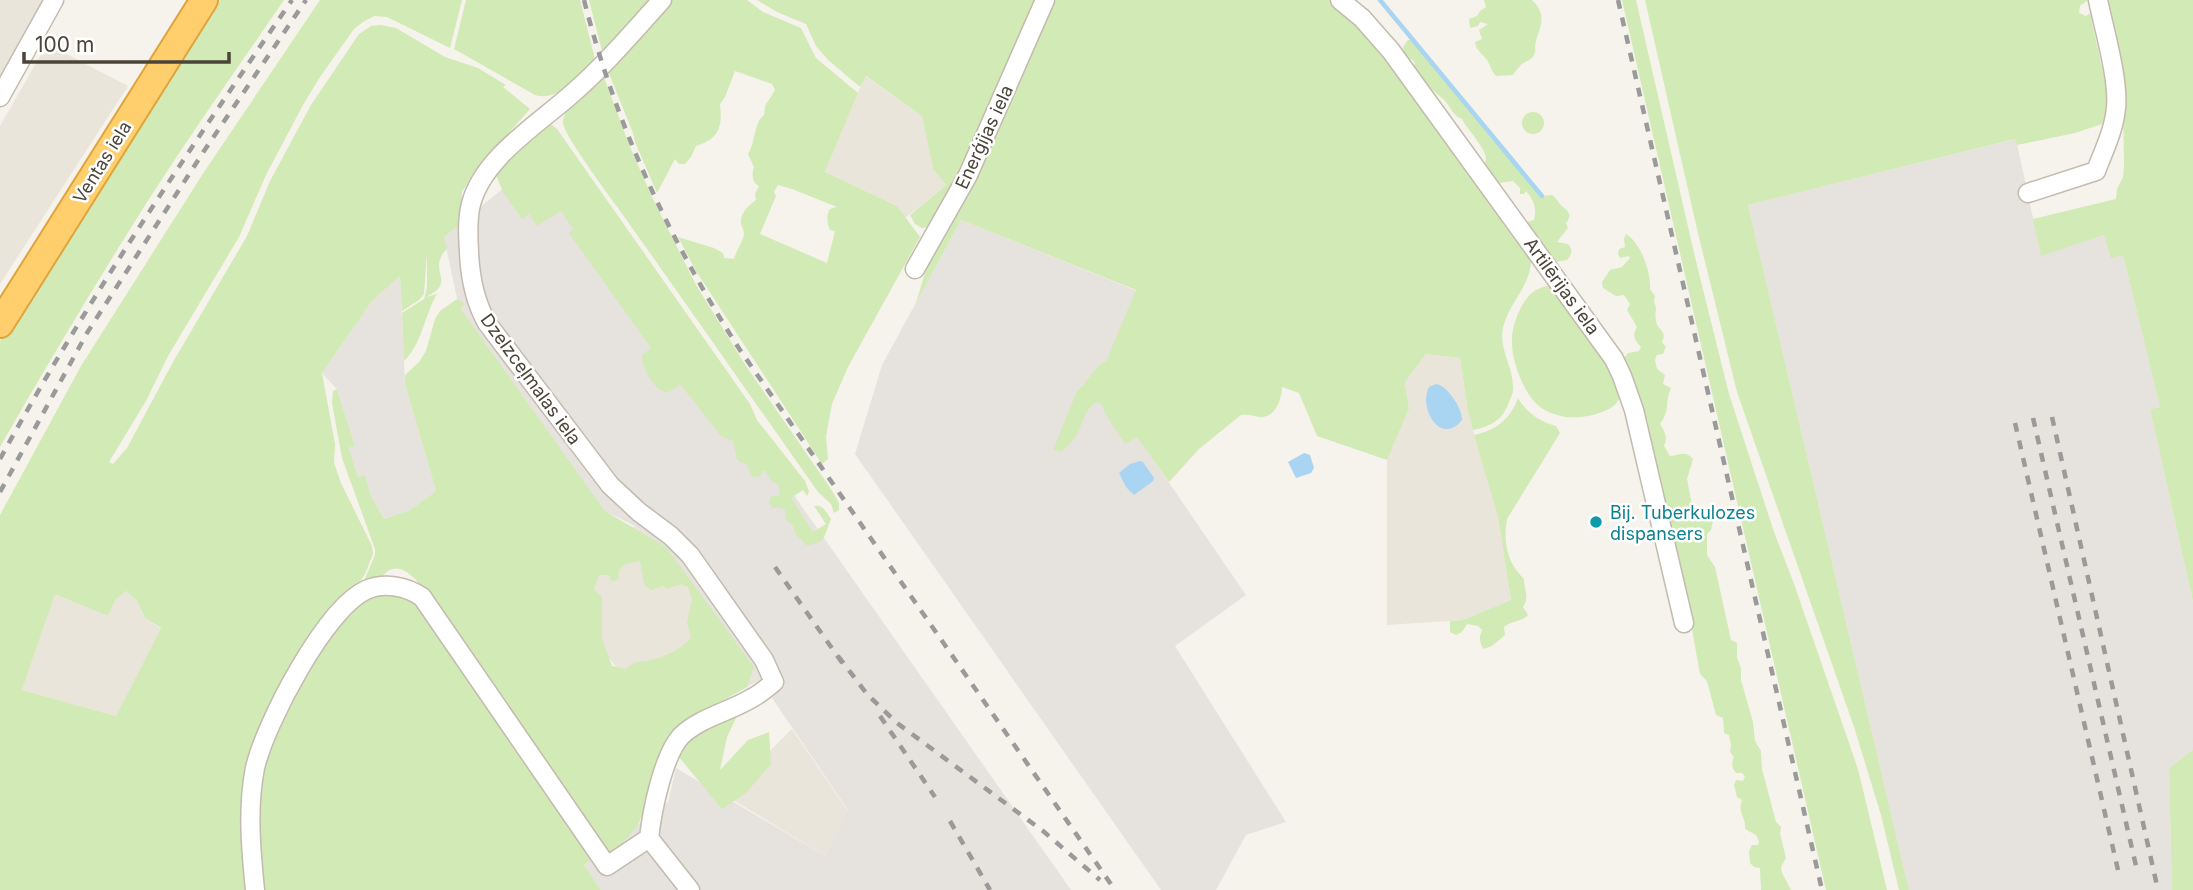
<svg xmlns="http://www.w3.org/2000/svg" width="2193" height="890" font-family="Inter,sans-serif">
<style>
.residential{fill:#eae5da}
.industrial{fill:#e6e2dd}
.green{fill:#d2eab5;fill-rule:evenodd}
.water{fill:#a9d4f2}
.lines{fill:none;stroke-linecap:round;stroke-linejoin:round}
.stream{stroke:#a9d4f2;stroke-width:4.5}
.minor-casing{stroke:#c2bbae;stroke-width:21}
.highway-casing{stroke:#e0a43c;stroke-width:30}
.minor{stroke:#fff;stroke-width:18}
.highway{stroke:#ffcf6e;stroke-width:26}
.rail{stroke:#9a9a9a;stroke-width:4.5;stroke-dasharray:9 9;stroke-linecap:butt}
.culture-dot{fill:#0f9aa8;stroke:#fff;stroke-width:2.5}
.labels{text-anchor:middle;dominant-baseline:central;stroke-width:5;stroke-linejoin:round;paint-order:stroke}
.street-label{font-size:18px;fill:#4b4439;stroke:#fff}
.culture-label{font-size:18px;fill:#0d838f;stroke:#fff;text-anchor:start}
</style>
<rect width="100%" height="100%" fill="#f6f3ec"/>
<!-- residential -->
<g class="residential">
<polygon points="0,0 43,0 0,79"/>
<polygon points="47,44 128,86 0,284 0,126"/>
<polygon points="865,76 922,116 933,169 946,185 905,218 897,206 825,172"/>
<polygon points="1426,354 1460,358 1468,412 1498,517 1511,600 1463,620 1387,625 1387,460 1409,409 1405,382"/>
<polygon points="635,526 663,546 760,680 667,730 563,601"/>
<polygon points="126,591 137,601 145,618 161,629 116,716 22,690 55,593 108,616 116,599"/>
<polygon points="792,729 848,811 825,856 725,795"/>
</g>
<!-- industrial -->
<g class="industrial">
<polygon points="2016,139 2041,255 2104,235 2123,255 2160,407 2150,409 2193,602 2193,750 2169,768 2172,890 1909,890 1748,205"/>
<polygon points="551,149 1071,890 601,890 584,865 668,802 676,768 825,856 848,810 760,680 663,546 635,526 605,511 459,308 444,237"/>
<polygon points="961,220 1137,291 1098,379 1246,595 1175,646 1286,822 1246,835 1216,890 1161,890 855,454 882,365"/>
<polygon points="400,276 405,384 436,491 410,510 384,519 371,496 365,475 358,477 349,448 355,446 337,389 322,373 372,301"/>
</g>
<!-- green -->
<g class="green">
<path d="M220,0H284C239,66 192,132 149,199C97,281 48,363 0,447V341L30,291Z"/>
<path d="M320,0H462L450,48L387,17L374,16L363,22L354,29L320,77L303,105L266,175L239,237L168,356L146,401L109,462L113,464L127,448L173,362L247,236L270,181L311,105L359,34L371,26L381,25L396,28L445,57L478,68L506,85L503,87L530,109L474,172L462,192L460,224L444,237L447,249C425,271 459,281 426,297L437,294C425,314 422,344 404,361L402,313L424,299L427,288V253L424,294L419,300L402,311L400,276L372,301L322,373L335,444L334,463L341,483L372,546L373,554L365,574L267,720L249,890H0V515L81,366L204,172ZM126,591L137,601L145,618L161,628L116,716L22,690L55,594L108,616L116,599Z"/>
<path d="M466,0H580L595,59C581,73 558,103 535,95L454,49Z"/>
<polygon points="589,0 650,0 602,51"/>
<path d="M672,0H747L763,12L801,28L816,58L858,93L825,172L897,206L920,237L848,367L832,404L828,425L826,437L828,459L822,464L696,271L678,237L714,248L723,253L724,258L734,259C736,251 741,245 743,238C746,231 741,228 741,222C740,213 750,204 756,200L755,194L759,186C751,182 752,173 754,167L748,154C756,142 753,124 764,115L765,106L775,90L772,84L735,71L725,97L720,104C723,128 718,139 696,146L691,157L685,164H679L675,159L657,193L635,142L633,133L608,71ZM778,185L792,189L837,207L830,209C826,215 827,224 830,230L835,231L827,263L760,234L776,196L774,192Z"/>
<polygon points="757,0 1036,0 952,190 928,227 922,228 915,224 910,215 946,185 933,169 922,116 866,76 860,87 828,60 816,46 806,24 777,12"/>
<path d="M1052,0H1331L1371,34L1531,255C1533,283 1512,299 1504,324C1497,349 1513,364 1513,387C1514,393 1511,397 1509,402C1503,420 1491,426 1473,430L1468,412L1460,358L1426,354L1405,382L1409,409L1387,460L1317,436L1299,393L1282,387C1282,399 1275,419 1259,417C1252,416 1248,414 1241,415L1199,449L1169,482L1137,437L1125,444C1118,433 1105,416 1102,405L1098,402C1079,408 1086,436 1061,451L1053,450L1077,391C1088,383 1092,368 1106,361L1136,290L961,220L916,303L928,263Z"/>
<path d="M1484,0H1532C1547,15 1541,24 1536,41C1534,47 1537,51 1533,57C1529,61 1523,62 1520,66C1517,69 1515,72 1513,75L1496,76C1491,71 1491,66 1487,60C1482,53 1476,51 1475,42L1482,39L1479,30L1488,24L1480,22L1478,26L1470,28L1469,19L1477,16L1480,11L1486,7Z"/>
<polygon points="1622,0 1636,0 1695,257 1729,394 1774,532 1793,581 1858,769 1887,890 1826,890"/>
<path d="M1645,0H2088L2080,6L2079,13L2086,16L2090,13L2105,82C2112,96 2108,110 2102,124L2075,133L2017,145L2015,139L1748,205L1909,890H1899L1881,815L1854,727L1737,392L1697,229Z"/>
<polygon points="2104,0 2193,0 2193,602 2150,409 2160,407 2123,255 2111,258 2104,235 2041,256 2033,219 2116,199 2117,189 2123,177 2124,165 2123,107 2126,106"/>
<path d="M1408,40H1414L1542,196L1552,195C1555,197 1557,200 1559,203C1565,210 1575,213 1566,223L1568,228L1557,242L1568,244C1573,249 1572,255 1567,260L1555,262C1545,253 1545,241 1532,235L1524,223L1534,220C1537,207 1534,201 1526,191L1524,194H1520V188L1513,181L1499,183L1484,169C1484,165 1486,162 1486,158C1486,149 1467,129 1462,119C1451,115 1450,104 1442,98C1430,89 1422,79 1413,67L1415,64L1413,60L1405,57L1403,47Z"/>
<path d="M603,75L630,147L652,197L696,285L746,366L831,489L839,503V510L834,513L831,504L818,492C751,397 685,302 618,208C608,194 564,135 563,123C562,107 592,85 603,75Z"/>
<circle cx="1533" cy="123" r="11"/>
<path d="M546,125H552L557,129L750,404L757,420L805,481L809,491L807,496L803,490L791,498L813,532L826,524L814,506C823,504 826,512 831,519C824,534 827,544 806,545L795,533L793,525L786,520L785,510L781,508H773L769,503L771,496H779L780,491L778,484L772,481L765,471H762L760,476L752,477L747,465L737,460L733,441L721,436L680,384C676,387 671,393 665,392C654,390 641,365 642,355L651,348L569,233L573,229L561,211L537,226L529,214L522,219L503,192L496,175L536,132Z"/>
<path d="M1626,234C1641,243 1651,272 1650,289L1655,296L1654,302C1658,310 1654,312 1656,320C1657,332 1668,329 1662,342L1666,347L1663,354L1657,355L1655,360L1657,369L1665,375L1663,384L1671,388C1664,404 1671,408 1660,424C1665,432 1668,437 1664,446L1670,456C1680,455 1685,450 1693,459L1687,479L1692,505L1700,509L1703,515L1713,521L1711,530L1707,534V555L1715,567L1731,640L1737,643V658L1741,668V680L1753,722L1755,741L1761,751L1762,769L1776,822L1781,827L1780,833L1786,858L1781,867L1782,873L1791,890H1761L1760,868L1754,867L1750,863L1749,851L1752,845H1758L1759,842L1756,835L1745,829C1746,816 1737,814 1742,800L1737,797L1734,785L1736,780L1743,781L1745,776L1742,773H1736C1732,768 1731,764 1734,757L1730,752L1731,746L1729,735L1724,733L1723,718L1716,715L1707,681L1700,674L1682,573L1678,565L1676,545L1672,543L1663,507V492L1659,488L1653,463L1654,455L1651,451L1653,447L1645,427L1648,422L1647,419L1643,418L1624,358L1628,353L1639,351L1641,347C1634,340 1632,335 1637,327L1627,310L1630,304L1624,295L1616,296L1603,288L1602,282L1610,270L1622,267L1630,258L1629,256L1620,258L1618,254L1619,249L1625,247L1624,239Z"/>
<path d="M1547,286L1554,287C1570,310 1615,364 1620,390C1624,413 1580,419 1565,417C1556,415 1547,412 1540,407C1528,397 1520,380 1516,366C1511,350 1510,334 1516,319C1522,303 1530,289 1547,286Z"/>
<path d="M457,299L465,304L460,308L605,511L666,547L754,667L747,687L697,715L647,804L638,825L620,846L610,852L602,849L589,832L416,580C401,565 390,564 378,582L363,583L375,555V549L342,458L332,403L333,391L337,389L355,446L349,448L358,477L365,475L371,496L384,519L410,510L436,491L405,384V375L419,362L426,351L435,319L440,311ZM640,561L644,584L651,590L663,586L667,589L681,584L688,587L692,599L687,622L691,638C681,649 667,656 651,660C641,662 633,661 626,669L612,666L602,639V597L594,590L599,575H609L611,581L618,580L619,570L626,564Z"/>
<path d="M1518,398C1527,413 1539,421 1556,426L1560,433L1507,519C1503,543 1507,562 1524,579C1524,591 1530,596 1523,607L1528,615C1521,622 1511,621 1504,627L1505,635L1492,646L1484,649C1479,643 1479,637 1482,630L1478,626L1467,624L1462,632L1456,635L1450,632V621L1463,620L1511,600L1498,517L1474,435C1497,430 1510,419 1518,398Z"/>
<polygon points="392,591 416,600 593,858 584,865 601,890 260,890 256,792 269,740 325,638 367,595"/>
<path d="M737,716L727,737L720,770L748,740L769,732L771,764L746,793L722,809L678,756C689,732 713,725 737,716Z"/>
<polygon points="2193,750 2193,890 2172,890 2169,768"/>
</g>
<!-- water -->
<g class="water">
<path d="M1436,384C1447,385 1462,408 1462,420C1440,447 1418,407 1429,387Z"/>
<polygon points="1304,453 1310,455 1314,468 1311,473 1296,478 1288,462"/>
<polygon points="1140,461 1143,462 1154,478 1153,481 1134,495 1126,487 1119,473 1130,464"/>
</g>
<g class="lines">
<!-- stream -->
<polyline class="stream" points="1380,0 1542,196"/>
<!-- minor casing -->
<g class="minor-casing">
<g id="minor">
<polyline points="1340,0 1362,18 1391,51 1614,359 1622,376 1634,410 1684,623"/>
<polyline points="0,97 54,0"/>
<path d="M2028,193L2096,171C2104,150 2114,130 2116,108C2119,80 2104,29 2098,0"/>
<polyline points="915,269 968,175 1045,0"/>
<polyline points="649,838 690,890"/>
<path d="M255,890C251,850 247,808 255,768C265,724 325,609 366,590C384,582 406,586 422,597L607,866L649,838C652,811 663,756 681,736C701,717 729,712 752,698C760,694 767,688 774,682L764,660L690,555L671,536L639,512L610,485L487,323C474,300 470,277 469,252C468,236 467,219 471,204C483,157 540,123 574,92C606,64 634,31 662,0"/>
</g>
</g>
<!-- highway casing -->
<g class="highway-casing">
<polyline id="highway" points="0,324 204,0"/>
</g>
<!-- minor -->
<use href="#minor" class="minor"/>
<!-- highway -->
<use href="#highway" class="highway"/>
<!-- rail -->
<g class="rail">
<path d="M584,0C616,126 670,241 740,350L1115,890"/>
<polyline points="1618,0 1822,890"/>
<polyline points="2052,417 2158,890"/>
<polyline points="2033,418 2136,866"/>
<polyline points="2015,423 2118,870"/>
<path d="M0,459C87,300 189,150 292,0"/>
<polyline points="0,492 87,333 204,151 306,0"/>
<polyline points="775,567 843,664"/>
<polyline points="838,656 867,694 897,723 1043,831 1100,880"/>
<polyline points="880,716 935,797"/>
<polyline points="950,821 990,890"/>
</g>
</g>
<!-- markers -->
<circle class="culture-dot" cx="1596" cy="522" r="7"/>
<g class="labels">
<!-- street labels -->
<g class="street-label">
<text transform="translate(984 137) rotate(-65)">Enerģijas iela</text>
<text transform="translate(102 162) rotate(-58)">Ventas iela</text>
<text transform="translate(1562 286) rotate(54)">Artilērijas iela</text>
<text transform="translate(531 379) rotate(54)">Dzelzceļmalas iela</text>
</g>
<!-- culture labels -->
<g class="culture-label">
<text x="1610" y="512">Bij. Tuberkulozes<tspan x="1610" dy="21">dispansers</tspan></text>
</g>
</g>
<!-- scale -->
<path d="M24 52v10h205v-10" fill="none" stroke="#4b4439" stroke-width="3.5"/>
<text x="35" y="52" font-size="21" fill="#4b4439" stroke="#ffffff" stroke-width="5" paint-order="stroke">100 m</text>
</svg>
